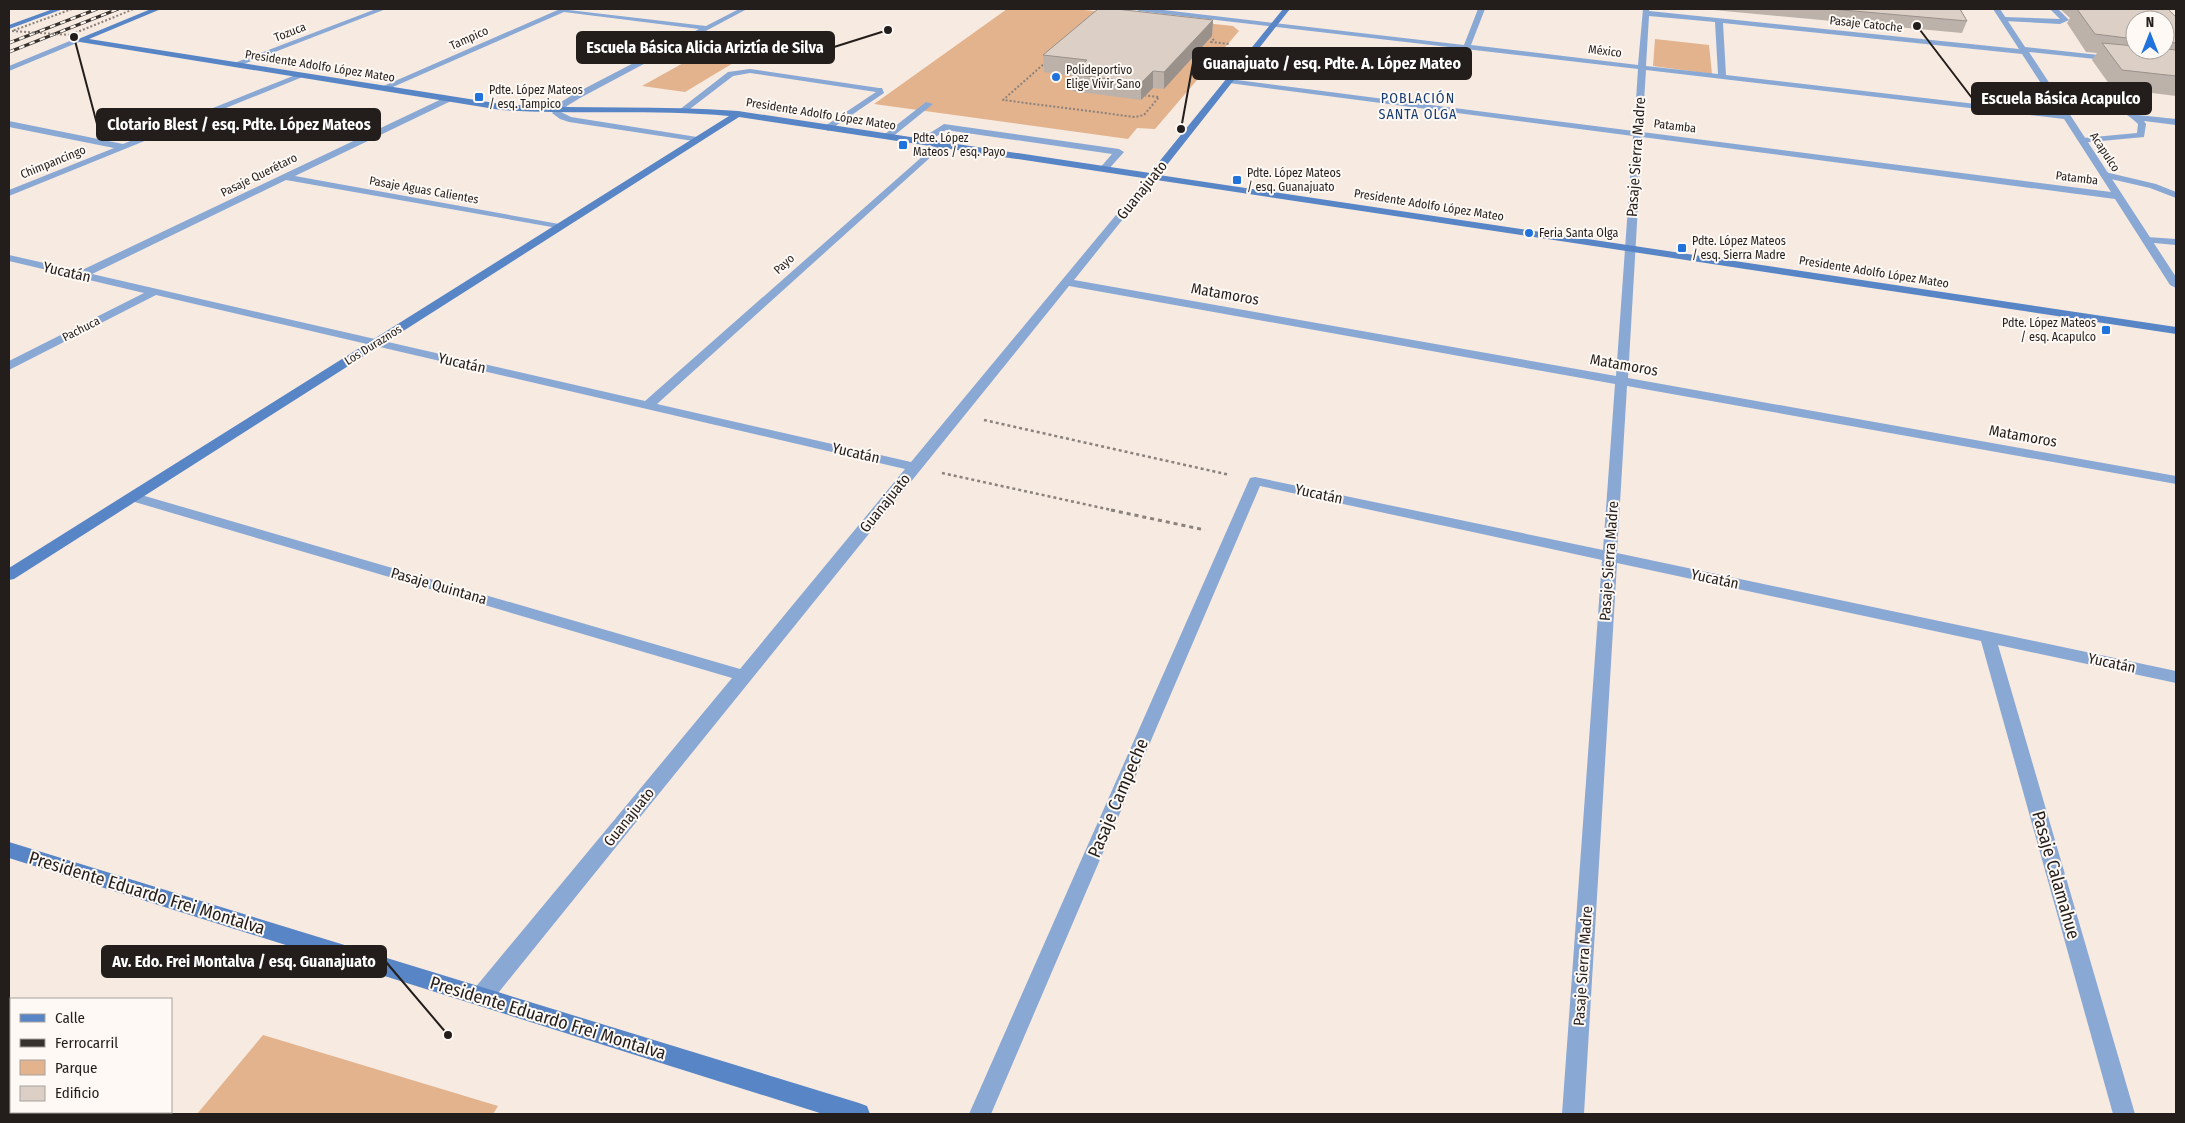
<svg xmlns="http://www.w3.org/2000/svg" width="2185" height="1123" font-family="'Fira Sans Condensed',sans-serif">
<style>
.green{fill:#e3b38d}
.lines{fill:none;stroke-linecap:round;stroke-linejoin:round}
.path-far2{stroke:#8b827c;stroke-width:2;stroke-dasharray:2 2;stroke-linecap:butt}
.path-far1{stroke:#8b827c;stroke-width:2.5;stroke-dasharray:3 3;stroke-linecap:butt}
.path{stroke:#8b827c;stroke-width:3;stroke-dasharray:4 4;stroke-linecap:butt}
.lane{fill:#8aa8d4;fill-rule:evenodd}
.street{fill:#8aa8d4;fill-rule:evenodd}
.secondary{fill:#5885c5;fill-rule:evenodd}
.rail-casing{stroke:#38322f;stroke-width:3}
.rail{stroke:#fef9f5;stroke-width:2;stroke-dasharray:5.5;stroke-linecap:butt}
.path-bridge{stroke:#8b827c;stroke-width:2;stroke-dasharray:2 2;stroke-linecap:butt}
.wall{fill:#bdb2aa;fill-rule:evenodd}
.shaded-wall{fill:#9a918b}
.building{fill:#dccfc6;stroke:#9a918b}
.poi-dot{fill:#2072dd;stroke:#fef9f5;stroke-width:2}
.labels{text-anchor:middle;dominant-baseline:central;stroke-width:4;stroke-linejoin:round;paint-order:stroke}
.far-street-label{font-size:12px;fill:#231e1b;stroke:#fef9f5}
.far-poi-label{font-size:12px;fill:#231e1b;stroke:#fef9f5;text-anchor:start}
.far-neighbourhood-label{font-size:14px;letter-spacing:1px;fill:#173d71;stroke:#fef9f5}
.street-label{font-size:15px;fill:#231e1b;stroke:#fef9f5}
.near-street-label{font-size:18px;fill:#231e1b;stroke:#fef9f5}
.leader{fill:none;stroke:#231e1b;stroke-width:2}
.callout-dot{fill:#231e1b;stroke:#fef9f5;stroke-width:2}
.callout{fill:#231e1b;stroke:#231e1b;stroke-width:2}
.callout-label{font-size:16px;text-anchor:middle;font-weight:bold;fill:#fff}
</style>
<rect width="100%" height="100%" fill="#f7eae1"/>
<!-- green -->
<g class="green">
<polygon points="1007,9 1075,9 1233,26 1239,31 1155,129 1137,128 1128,139 874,104"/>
<polygon points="1655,39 1709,45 1712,74 1653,66"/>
<polygon points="694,57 735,62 685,92 642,86"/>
<polygon points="263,1035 498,1106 493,1114 197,1114"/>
</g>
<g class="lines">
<!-- path-far2 -->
<g class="path-far2">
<polyline points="1214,39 1211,42 1230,44"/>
<polyline points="1046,62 1003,100 1135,117 1144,115 1159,97 1143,95"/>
</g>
<!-- path-far1 -->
<g class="path-far1">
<polyline points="984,420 1230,475"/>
<polyline points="942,473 1116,511"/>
</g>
<!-- path -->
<polyline class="path" points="1111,510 1205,530"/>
<!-- lane -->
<g class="lane">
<polygon points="2050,9 2058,9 2069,20 2060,24 2004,21 2000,19 2004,17 2060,19"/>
<polygon points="750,69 879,88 882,88 884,93 828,131 824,128 825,126 876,92 750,73 733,76 686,112 679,110 728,72"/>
<path d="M2045,86C2059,84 2129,104 2138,115L2176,119V125L2144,121L2146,124L2144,137L2080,143V139L2083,138L2137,133L2138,124C2116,101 2076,97 2045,90Z"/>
<polygon points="926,102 933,104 891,138 885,138 885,134"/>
<polygon points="944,124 1119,149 1124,152 1107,171 1104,172 1099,169 1112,154 946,130 925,144 919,144 919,140"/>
<polygon points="2105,172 2156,184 2176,192 2176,198 2150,188 2102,177 2100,175"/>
<polygon points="2147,237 2176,239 2176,245 2143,242 2142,240"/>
</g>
<!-- street -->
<g class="street">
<polygon points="376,9 386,9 236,67 229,65"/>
<polygon points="560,9 706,26 739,9 747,9 580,98 567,106 561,112 571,117 697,137 700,138 700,142 569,122 560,119 552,113 561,102 574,94 699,29 564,12 386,90 379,88"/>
<path d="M1136,9H1155L1464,45L1478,9H1485L1471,45L1638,65L1643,9H1649V11L2019,49L1993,9H2000L2025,47L2117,57L2118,59L2114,61L2029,52L2176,277V288L2170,285L2115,199L1642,137L1628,378L2176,476V484L1627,386L1617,553L2176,671V683L1998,645L2135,1114H2113L1981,641L1617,563L1584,1114H1562L1602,560L1260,486L991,1114H969L1250,478L1255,477L1603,550L1615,384L1069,286L490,1003L482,1006L474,1003L471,996L474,989L732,678L128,500L126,497L128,494H138L740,669L905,469L156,295L9,370V361L144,293L9,261V255L80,271L448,96L452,99L451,101L295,176L559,224L564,227L563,229L286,180L92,274L645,401L940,141L945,144L943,146L657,404L911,462L1150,174L1153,173L1158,176L1156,178L1074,280L1616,376L1633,136L1229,83L1225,81L1229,79L1634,131L1638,69L1139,11ZM1649,16L1715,22L1718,74L1646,66ZM1723,23L2022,54L2061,114L1726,75ZM1646,70L2064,119L2111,192L1642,132Z"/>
<polygon points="77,38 84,40 9,71 9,66"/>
<polygon points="298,74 305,76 9,196 9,190 114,148 9,127 9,121 123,144"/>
</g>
<!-- secondary -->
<g class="secondary">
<polygon points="53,9 63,9 9,29 9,25"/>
<path d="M151,9H161L89,39L501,104C580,110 659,105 738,111L1150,173L1283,9H1290L1159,175L2176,327V334L739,117L14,579L9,580V568L729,116C653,109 577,115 501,110L80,42L76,40Z"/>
<polygon points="9,842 859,1103 867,1106 870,1114 823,1114 9,858"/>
</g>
<!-- rail casing -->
<g class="rail-casing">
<g id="rail">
<polyline points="9,43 97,9"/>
<polyline points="9,52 118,9"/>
</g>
</g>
<!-- rail -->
<use href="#rail" class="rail"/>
<!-- path-bridge -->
<polyline class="path-bridge" points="72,9 12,31 70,35 134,9"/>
</g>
<!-- wall -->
<g class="wall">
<polygon points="1703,9 1960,9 1967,21 1962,33"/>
<path d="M2060,9H2168L2176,17V96L2112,88L2092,60L2097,53L2086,52L2067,23L2070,18ZM2135,20H2165V50H2135Z"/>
<polygon points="1213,20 1212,36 1164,89 1153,88 1141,100 1072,91 1072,76 1044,72 1043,55"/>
</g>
<!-- shaded-wall -->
<g class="shaded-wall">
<polygon points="1213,20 1212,36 1164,89 1164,72"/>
<polygon points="1153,71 1153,88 1141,100 1141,83"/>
</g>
<!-- building -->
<g class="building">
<polygon points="1098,9 1116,9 1213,20 1164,72 1153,71 1141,83 1072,74 1087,60 1043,55"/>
<polygon points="1831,9 1960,9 1967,21"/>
<polygon points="2077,9 2168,9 2176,17 2176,43 2165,42 2165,20 2135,20 2135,39 2095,34"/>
<polygon points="2102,43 2135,46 2135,50 2165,50 2165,49 2176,50 2176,76 2122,70"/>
</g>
<!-- markers -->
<g class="poi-dot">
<circle cx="1056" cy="77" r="5"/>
<rect x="474" y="92" width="10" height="10" rx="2.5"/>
<rect x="898" y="140" width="10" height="10" rx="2.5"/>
<rect x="1232" y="175" width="10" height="10" rx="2.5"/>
<circle cx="1529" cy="233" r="5"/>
<rect x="1677" y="243" width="10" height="10" rx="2.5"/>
<rect x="2101" y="325" width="10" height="10" rx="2.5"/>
</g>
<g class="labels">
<!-- far-street labels -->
<g class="far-street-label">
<text transform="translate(1866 24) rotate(6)">Pasaje Catoche</text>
<text transform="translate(290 32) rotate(-21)">Tozuca</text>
<text transform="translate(469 38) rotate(-24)">Tampico</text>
<text transform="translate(1605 51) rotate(7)">México</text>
<text transform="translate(320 66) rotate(9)">Presidente Adolfo López Mateo</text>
<text transform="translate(821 114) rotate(9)">Presidente Adolfo López Mateo</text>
<text transform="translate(1675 126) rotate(7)">Patamba</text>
<text transform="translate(2105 152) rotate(57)">Acapulco</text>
<text transform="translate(53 162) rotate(-22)">Chimpancingo</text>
<text transform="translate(259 175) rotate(-26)">Pasaje Querétaro</text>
<text transform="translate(2077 178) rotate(7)">Patamba</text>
<text transform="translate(424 190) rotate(10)">Pasaje Aguas Calientes</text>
<text transform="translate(1429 205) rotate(9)">Presidente Adolfo López Mateo</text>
<text transform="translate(784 264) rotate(-42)">Payo</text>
<text transform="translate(1874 272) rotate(9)">Presidente Adolfo López Mateo</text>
<text transform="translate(81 329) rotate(-27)">Pachuca</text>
<text transform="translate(373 345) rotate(-32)">Los Duraznos</text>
</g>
<!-- far-poi labels -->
<g class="far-poi-label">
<text x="1066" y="70">Polideportivo<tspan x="1066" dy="14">Elige Vivir Sano</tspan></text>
<text x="489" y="90">Pdte. López Mateos<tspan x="489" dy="14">/ esq. Tampico</tspan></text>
<text x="913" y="138">Pdte. López<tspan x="913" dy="14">Mateos / esq. Payo</tspan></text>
<text x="1247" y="173">Pdte. López Mateos<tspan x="1247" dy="14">/ esq. Guanajuato</tspan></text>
<text x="1539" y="233">Feria Santa Olga</text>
<text x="1692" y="241">Pdte. López Mateos<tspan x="1692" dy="14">/ esq. Sierra Madre</tspan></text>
<text x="2096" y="323" text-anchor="end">Pdte. López Mateos<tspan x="2096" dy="14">/ esq. Acapulco</tspan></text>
</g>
<!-- far-neighbourhood labels -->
<g class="far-neighbourhood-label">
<text x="1418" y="98">POBLACIÓN<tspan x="1418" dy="16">SANTA OLGA</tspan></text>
</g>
<!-- street labels -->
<g class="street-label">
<text transform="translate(1636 157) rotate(-86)">Pasaje Sierra Madre</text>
<text transform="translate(1142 190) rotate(-51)">Guanajuato</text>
<text transform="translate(67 272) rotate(13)">Yucatán</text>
<text transform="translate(1225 294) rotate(10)">Matamoros</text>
<text transform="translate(462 363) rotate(13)">Yucatán</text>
<text transform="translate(1624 365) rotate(10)">Matamoros</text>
<text transform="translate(2023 436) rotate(10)">Matamoros</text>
<text transform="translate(856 453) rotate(13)">Yucatán</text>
<text transform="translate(1319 494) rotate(12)">Yucatán</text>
<text transform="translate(885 503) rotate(-51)">Guanajuato</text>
<text transform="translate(1609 561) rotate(-86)">Pasaje Sierra Madre</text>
<text transform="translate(1715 579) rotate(12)">Yucatán</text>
<text transform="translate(439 586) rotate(16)">Pasaje Quintana</text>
<text transform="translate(2112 663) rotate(12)">Yucatán</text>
<text transform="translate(629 817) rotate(-51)">Guanajuato</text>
<text transform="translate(1583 966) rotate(-86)">Pasaje Sierra Madre</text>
</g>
<!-- near-street labels -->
<g class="near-street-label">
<text transform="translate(1118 798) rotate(-67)">Pasaje Campeche</text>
<text transform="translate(2056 875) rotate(74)">Pasaje Calamahue</text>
<text transform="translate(147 893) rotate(17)">Presidente Eduardo Frei Montalva</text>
<text transform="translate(548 1018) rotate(17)">Presidente Eduardo Frei Montalva</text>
</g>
</g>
<!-- callouts -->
<path class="leader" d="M888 30L834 47M1181 129L1193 63M1917 26L1972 98M74 37L97 124M448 1035L386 962"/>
<g class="callout-dot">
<circle cx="888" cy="30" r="5"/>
<circle cx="1181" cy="129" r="5"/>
<circle cx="1917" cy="26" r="5"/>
<circle cx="74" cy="37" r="5"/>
<circle cx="448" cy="1035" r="5"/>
</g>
<g class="callout">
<rect x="577" y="32" width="257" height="31" rx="5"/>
<rect x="1193" y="48" width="278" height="31" rx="5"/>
<rect x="1972" y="83" width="179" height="31" rx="5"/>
<rect x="97" y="109" width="283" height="31" rx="5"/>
<rect x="102" y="946" width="284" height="31" rx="5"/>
</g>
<g class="callout-label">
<text x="705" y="53">Escuela Básica Alicia Ariztía de Silva</text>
<text x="1332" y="69">Guanajuato / esq. Pdte. A. López Mateo</text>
<text x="2061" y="104">Escuela Básica Acapulco</text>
<text x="239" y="130">Clotario Blest / esq. Pdte. López Mateos</text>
<text x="244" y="967">Av. Edo. Frei Montalva / esq. Guanajuato</text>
</g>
<!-- border -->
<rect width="2185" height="1123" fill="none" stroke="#231e1b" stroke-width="20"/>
<!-- legend -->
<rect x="10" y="998" width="162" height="115" fill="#fef9f5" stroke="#a6a19e"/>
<rect x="20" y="1014" width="25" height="8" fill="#5885c5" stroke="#a6a19e"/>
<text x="55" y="1023" font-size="15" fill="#231e1b">Calle</text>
<rect x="20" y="1039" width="25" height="8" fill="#38322f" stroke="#a6a19e"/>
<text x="55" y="1048" font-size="15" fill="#231e1b">Ferrocarril</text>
<rect x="20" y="1060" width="25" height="15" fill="#e3b38d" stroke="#a6a19e"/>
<text x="55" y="1073" font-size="15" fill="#231e1b">Parque</text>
<rect x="20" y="1086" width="25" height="15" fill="#dccfc6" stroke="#a6a19e"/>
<text x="55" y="1098" font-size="15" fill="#231e1b">Edificio</text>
<!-- north arrow -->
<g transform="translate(2150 35)"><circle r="24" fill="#fef9f5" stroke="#a6a19e"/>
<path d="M0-4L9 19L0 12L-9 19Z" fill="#2072dd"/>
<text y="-8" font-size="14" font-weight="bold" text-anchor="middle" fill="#231e1b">N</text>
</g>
</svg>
